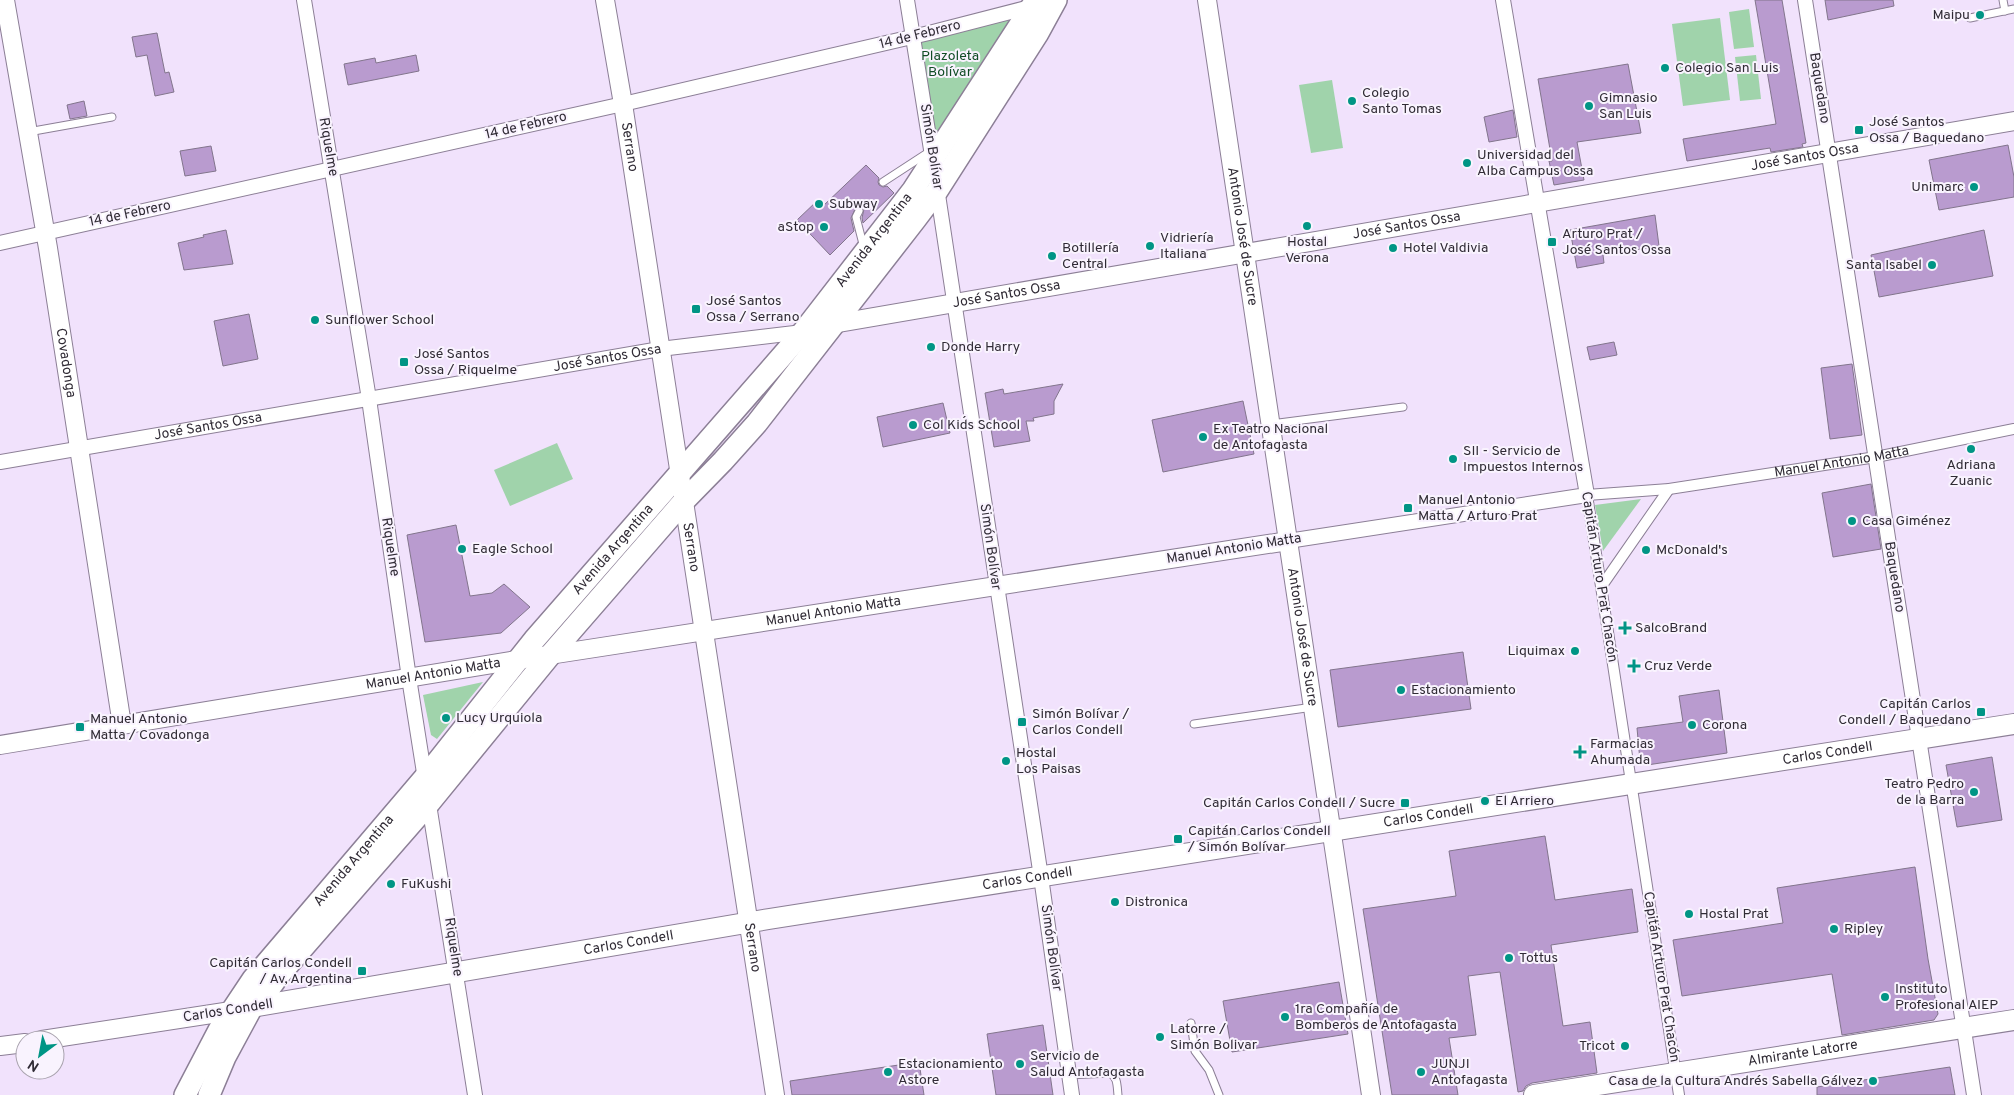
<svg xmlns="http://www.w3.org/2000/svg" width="2014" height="1095" font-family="Overpass,sans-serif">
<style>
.green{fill:#a0d3ab}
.building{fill:#b99bcf;stroke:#82758c}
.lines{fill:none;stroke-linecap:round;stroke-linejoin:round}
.service-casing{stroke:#8c7f96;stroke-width:9}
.pedestrian-casing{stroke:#8c7f96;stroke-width:12}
.minor-casing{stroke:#8c7f96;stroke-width:16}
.tertiary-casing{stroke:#8c7f96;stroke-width:20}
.secondary-casing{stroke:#8c7f96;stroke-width:22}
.primary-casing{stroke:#8c7f96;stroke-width:24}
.service{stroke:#fff;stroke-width:7}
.pedestrian{stroke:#fff;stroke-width:10}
.minor{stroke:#fff;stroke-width:14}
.tertiary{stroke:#fff;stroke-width:18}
.secondary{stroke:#fff;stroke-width:20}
.primary{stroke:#fff;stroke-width:21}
.poi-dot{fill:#009585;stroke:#f9f3fe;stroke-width:2}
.labels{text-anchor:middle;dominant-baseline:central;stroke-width:4;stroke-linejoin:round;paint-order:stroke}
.poi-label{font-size:14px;fill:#302b35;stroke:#f9f3fe;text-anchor:start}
.street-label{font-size:14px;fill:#302b35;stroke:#f9f3fe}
.park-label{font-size:14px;fill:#104c25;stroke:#f9f3fe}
</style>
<rect width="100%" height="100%" fill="#f1e2fc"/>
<!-- green -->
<g class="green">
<polygon points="1031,7 933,160 914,37"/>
<polygon points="1749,9 1754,47 1734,49 1729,12"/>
<polygon points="1720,18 1730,100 1683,106 1672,24"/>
<polygon points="1756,55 1761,99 1740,101 1735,57"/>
<polygon points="1332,80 1343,148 1311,153 1299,85"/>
<polygon points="557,443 573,479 510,506 494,470"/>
<polygon points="1641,499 1603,551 1595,505"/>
<polygon points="483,682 437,739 431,735 423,695"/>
</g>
<!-- building -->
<g class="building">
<polygon points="1755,0 1782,0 1806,143 1802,144 1803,147 1771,152 1770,148 1687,161 1683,139 1776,124"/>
<polygon points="1825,0 1893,0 1894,6 1828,20"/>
<polygon points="157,33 165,73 169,72 174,92 155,96 147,55 136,57 132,37"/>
<polygon points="416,55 419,71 348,85 344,64 375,58 376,63"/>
<polygon points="1628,64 1641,133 1577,142 1584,180 1554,185 1549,161 1552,161 1538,79"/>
<polygon points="84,101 87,116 70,119 67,105"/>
<polygon points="1513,110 1517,137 1489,142 1484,117"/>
<polygon points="2008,145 2014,177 2014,197 1939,210 1929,160"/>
<polygon points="211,146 216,171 185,176 180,151"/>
<polygon points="866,165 879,178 878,182 879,185 883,187 887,186 894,193 863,223 862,218 864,209 861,206 856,207 851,218 854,231 830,255 797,220 818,200 823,206"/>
<polygon points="1655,215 1659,246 1603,255 1604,263 1577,268 1570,230"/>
<polygon points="226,230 233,264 184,270 178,243 204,237 203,235"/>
<polygon points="1984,230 1993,276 1879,297 1871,255"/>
<polygon points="249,314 258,359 223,366 214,321"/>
<polygon points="1614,342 1617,355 1590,360 1587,347"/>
<polygon points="1852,364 1862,435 1830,439 1821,368"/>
<polygon points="1063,384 1054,401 1054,414 1033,418 1034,421 1026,421 1030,441 994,447 985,393 1003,389 1004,394"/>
<polygon points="1243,401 1254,454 1163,472 1152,420"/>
<polygon points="943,403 950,433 883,447 877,417"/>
<polygon points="1871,484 1881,549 1833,557 1822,493"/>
<polygon points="456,525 470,596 492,593 504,584 530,607 501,633 425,642 407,535"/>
<polygon points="1463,652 1471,709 1338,727 1330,670"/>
<polygon points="1719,690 1727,753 1647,765 1640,761 1637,728 1683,722 1679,696"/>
<polygon points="1992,757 2002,820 1957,827 1946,765"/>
<polygon points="1545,836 1555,900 1632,889 1638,932 1551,945 1563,1026 1590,1022 1597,1073 1532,1083 1526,1086 1523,1091 1518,1092 1500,972 1468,976 1476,1035 1449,1038 1458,1095 1392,1095 1363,909 1456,896 1449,851"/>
<polygon points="1915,867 1928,959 1938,1014 1934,1020 1842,1035 1832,974 1682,996 1673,940 1783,923 1777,888"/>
<polygon points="1339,982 1348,1034 1232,1052 1223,1001"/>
<polygon points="1043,1025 1053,1095 996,1095 987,1034"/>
<polygon points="919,1062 924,1095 792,1095 790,1081"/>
<polygon points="1950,1067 1955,1095 1817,1095 1817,1087"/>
</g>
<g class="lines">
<!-- service casing -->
<g class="service-casing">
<g id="service">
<polyline points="2003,0 2005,11"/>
<polyline points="1970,18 2014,9"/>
<polyline points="28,132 112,117"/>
<polyline points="883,182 929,152"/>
<polyline points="859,211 856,217 864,248"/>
<polyline points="1271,424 1403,407"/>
<polyline points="1194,724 1313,707"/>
<polyline points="1191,1023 1195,1051 1209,1070 1219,1095"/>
<path d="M1069,1075L1109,1073C1118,1076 1117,1087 1118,1095"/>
</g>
</g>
<!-- pedestrian casing -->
<g class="pedestrian-casing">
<g id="pedestrian">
<polyline points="1601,587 1669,489"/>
<path id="s1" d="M1679,1095L1587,495L1669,489L1876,457L2014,429"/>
</g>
</g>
<!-- minor casing -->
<g class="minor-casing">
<g id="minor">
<polyline points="304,0 369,399 409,678 475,1095"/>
<polyline points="907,0 933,162"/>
<polyline points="1805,0 1974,1095"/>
<polyline points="937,188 1041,877 1072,1095"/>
<polyline points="0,243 623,104 929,33 1034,6"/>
<path id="s2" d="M0,462L660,349L803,332"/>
<polyline points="1288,541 1587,495 1503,0"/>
</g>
</g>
<!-- tertiary casing -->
<g class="tertiary-casing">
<g id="tertiary">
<path id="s3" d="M5,0L48,248L122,725"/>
<path id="s4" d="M605,0L623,104L775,1095"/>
<path id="s5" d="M1207,0L1371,1095"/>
<path id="s6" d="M827,325L2014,121"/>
<path id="s7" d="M0,745L517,660L1288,541"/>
<polyline points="42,1040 231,1011"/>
<polyline points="0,1046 25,1043"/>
</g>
</g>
<!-- secondary casing -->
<g class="secondary-casing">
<g id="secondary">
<path id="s8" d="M246,1008L769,919L2014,724"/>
<path id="s9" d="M1534,1095L2014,1020"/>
</g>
</g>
<!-- primary casing -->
<g class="primary-casing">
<g id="primary">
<path id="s10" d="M185,1095L219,1030L253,979L426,776L534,640L803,332L913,190L1036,0"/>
<polyline points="209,1095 225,1057 252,1007 264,996 279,975 430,802 551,654 683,502 723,461 757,423 915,220 937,191 1038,33 1056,0"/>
</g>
</g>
<!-- service -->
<use href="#service" class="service"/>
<!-- pedestrian -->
<use href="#pedestrian" class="pedestrian"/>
<!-- minor -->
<use href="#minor" class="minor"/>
<!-- tertiary -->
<use href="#tertiary" class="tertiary"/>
<!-- secondary -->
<use href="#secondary" class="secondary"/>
<!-- primary -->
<use href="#primary" class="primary"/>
</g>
<!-- markers -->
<g class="poi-dot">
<circle cx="1980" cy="15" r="5"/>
<circle cx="1665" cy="68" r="5"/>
<circle cx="1352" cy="101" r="5"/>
<circle cx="1589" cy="106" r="5"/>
<rect x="1854" y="125" width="10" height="10" rx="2.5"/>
<circle cx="1467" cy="163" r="5"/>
<circle cx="1974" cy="187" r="5"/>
<circle cx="819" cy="204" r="5"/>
<circle cx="1307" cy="226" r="5"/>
<circle cx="824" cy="227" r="5"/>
<rect x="1547" y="237" width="10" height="10" rx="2.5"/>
<circle cx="1150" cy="246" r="5"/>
<circle cx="1393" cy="248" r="5"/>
<circle cx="1052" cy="256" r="5"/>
<circle cx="1932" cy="265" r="5"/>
<rect x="691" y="304" width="10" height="10" rx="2.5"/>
<circle cx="315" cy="320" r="5"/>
<circle cx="931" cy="347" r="5"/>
<rect x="399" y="357" width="10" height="10" rx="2.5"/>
<circle cx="913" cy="425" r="5"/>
<circle cx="1203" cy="437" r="5"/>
<circle cx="1971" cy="449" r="5"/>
<circle cx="1453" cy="459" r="5"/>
<rect x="1403" y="503" width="10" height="10" rx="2.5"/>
<circle cx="1852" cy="521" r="5"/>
<circle cx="462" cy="549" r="5"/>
<circle cx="1646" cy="550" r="5"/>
<path d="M1622.5 620.5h5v5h5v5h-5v5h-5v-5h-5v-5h5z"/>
<circle cx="1575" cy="651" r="5"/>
<path d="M1631.5 658.5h5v5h5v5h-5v5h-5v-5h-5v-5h5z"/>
<circle cx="1401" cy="690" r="5"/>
<rect x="1976" y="707" width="10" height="10" rx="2.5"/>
<circle cx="446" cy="718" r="5"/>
<rect x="1017" y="717" width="10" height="10" rx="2.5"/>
<circle cx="1692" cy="725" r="5"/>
<rect x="75" y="722" width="10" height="10" rx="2.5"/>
<path d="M1577.5 744.5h5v5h5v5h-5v5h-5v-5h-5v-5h5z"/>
<circle cx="1006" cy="761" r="5"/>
<circle cx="1974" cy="792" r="5"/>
<circle cx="1485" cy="801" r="5"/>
<rect x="1400" y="798" width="10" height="10" rx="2.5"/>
<rect x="1173" y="834" width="10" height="10" rx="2.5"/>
<circle cx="391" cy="884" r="5"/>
<circle cx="1115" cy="902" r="5"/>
<circle cx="1689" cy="914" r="5"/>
<circle cx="1834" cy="929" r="5"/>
<circle cx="1509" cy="958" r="5"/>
<rect x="357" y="966" width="10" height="10" rx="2.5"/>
<circle cx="1885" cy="997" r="5"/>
<circle cx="1285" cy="1017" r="5"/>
<circle cx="1160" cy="1037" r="5"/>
<circle cx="1625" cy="1046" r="5"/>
<circle cx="1020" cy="1064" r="5"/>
<circle cx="888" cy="1072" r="5"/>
<circle cx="1421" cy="1072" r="5"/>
<circle cx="1873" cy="1081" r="5"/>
</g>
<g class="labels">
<!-- poi labels -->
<g class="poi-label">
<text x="1970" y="15" text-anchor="end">Maipu</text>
<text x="1675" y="68">Colegio San Luis</text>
<text x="1362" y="93">Colegio<tspan x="1362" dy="16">Santo Tomas</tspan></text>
<text x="1599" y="98">Gimnasio<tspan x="1599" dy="16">San Luis</tspan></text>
<text x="1869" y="122">José Santos<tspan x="1869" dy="16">Ossa / Baquedano</tspan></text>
<text x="1477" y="155">Universidad del<tspan x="1477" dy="16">Alba Campus Ossa</tspan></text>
<text x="1964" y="187" text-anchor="end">Unimarc</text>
<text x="829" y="204">Subway</text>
<text x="814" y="227" text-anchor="end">aStop</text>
<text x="1562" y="234">Arturo Prat /<tspan x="1562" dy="16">José Santos Ossa</tspan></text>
<text x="1160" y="238">Vidriería<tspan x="1160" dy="16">Italiana</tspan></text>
<text x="1307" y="242" text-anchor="middle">Hostal<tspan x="1307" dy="16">Verona</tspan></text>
<text x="1062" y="248">Botillería<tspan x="1062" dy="16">Central</tspan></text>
<text x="1403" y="248">Hotel Valdivia</text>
<text x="1922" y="265" text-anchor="end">Santa Isabel</text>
<text x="706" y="301">José Santos<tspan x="706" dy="16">Ossa / Serrano</tspan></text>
<text x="325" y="320">Sunflower School</text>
<text x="941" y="347">Donde Harry</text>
<text x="414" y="354">José Santos<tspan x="414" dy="16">Ossa / Riquelme</tspan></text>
<text x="923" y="425">Col Kid´s School</text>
<text x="1213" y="429">Ex Teatro Nacional<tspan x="1213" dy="16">de Antofagasta</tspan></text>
<text x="1463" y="451">SII - Servicio de<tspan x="1463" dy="16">Impuestos Internos</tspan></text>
<text x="1971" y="465" text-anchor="middle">Adriana<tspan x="1971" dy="16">Zuanic</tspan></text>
<text x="1418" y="500">Manuel Antonio<tspan x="1418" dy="16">Matta / Arturo Prat</tspan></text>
<text x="1862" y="521">Casa Giménez</text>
<text x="472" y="549">Eagle School</text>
<text x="1656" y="550">McDonald's</text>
<text x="1635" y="628">SalcoBrand</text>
<text x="1565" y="651" text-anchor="end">Liquimax</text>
<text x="1644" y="666">Cruz Verde</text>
<text x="1411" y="690">Estacionamiento</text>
<text x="1971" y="704" text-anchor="end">Capitán Carlos<tspan x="1971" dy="16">Condell / Baquedano</tspan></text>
<text x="1032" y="714">Simón Bolívar /<tspan x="1032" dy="16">Carlos Condell</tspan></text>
<text x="456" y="718">Lucy Urquiola</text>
<text x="90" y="719">Manuel Antonio<tspan x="90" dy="16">Matta / Covadonga</tspan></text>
<text x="1702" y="725">Corona</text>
<text x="1590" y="744">Farmacias<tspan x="1590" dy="16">Ahumada</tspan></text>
<text x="1016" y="753">Hostal<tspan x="1016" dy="16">Los Paisas</tspan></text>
<text x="1964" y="784" text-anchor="end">Teatro Pedro<tspan x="1964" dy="16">de la Barra</tspan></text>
<text x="1495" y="801">El Arriero</text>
<text x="1395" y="803" text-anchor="end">Capitán Carlos Condell / Sucre</text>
<text x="1188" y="831">Capitán Carlos Condell<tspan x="1188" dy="16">/ Simón Bolívar</tspan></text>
<text x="401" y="884">FuKushi</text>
<text x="1125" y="902">Distronica</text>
<text x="1699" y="914">Hostal Prat</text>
<text x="1844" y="929">Ripley</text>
<text x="1519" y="958">Tottus</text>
<text x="352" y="963" text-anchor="end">Capitán Carlos Condell<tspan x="352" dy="16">/ Av, Argentina</tspan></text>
<text x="1895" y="989">Instituto<tspan x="1895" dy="16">Profesional AIEP</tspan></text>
<text x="1295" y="1009">1ra Compañía de<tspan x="1295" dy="16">Bomberos de Antofagasta</tspan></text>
<text x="1170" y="1029">Latorre /<tspan x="1170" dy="16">Simón Bolivar</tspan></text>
<text x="1615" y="1046" text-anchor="end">Tricot</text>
<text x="1030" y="1056">Servicio de<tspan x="1030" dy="16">Salud Antofagasta</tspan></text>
<text x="898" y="1064">Estacionamiento<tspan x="898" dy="16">Astore</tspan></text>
<text x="1431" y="1064">JUNJI<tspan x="1431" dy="16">Antofagasta</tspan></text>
<text x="1863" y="1081" text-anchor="end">Casa de la Cultura Andrés Sabella Gálvez</text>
</g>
<!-- street labels -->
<g class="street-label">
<text transform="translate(920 35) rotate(-14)">14 de Febrero</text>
<text transform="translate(1819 88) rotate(81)">Baquedano</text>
<text transform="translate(526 126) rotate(-13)">14 de Febrero</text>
<text transform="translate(328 147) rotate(80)">Riquelme</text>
<text stroke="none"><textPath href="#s4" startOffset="149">Serrano</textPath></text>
<text transform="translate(931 147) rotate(81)">Simón Bolívar</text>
<text stroke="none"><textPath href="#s6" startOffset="992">José Santos Ossa</textPath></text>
<text transform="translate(130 214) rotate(-12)">14 de Febrero</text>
<text stroke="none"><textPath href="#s6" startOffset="588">José Santos Ossa</textPath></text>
<text stroke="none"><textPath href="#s5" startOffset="239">Antonio José de Sucre</textPath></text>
<text stroke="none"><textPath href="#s10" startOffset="1100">Avenida Argentina</textPath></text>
<text stroke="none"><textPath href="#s6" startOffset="182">José Santos Ossa</textPath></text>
<text stroke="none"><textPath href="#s2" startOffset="616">José Santos Ossa</textPath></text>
<text stroke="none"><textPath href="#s3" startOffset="368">Covadonga</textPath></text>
<text stroke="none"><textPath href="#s2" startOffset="211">José Santos Ossa</textPath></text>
<text stroke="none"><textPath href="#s1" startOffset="864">Manuel Antonio Matta</textPath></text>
<text transform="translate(390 547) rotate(81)">Riquelme</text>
<text transform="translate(990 547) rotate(82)">Simón Bolívar</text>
<text stroke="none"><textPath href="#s4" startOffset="554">Serrano</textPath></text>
<text transform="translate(1234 549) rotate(-9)">Manuel Antonio Matta</text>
<text stroke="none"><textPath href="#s10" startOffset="695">Avenida Argentina</textPath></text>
<text transform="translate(1599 577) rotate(81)">Capitán Arturo Prat Chacón</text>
<text transform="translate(1894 577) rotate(81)">Baquedano</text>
<text stroke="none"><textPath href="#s7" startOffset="844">Manuel Antonio Matta</textPath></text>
<text stroke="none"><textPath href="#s5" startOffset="644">Antonio José de Sucre</textPath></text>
<text stroke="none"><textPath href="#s7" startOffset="439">Manuel Antonio Matta</textPath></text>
<text stroke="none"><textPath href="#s8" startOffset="1602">Carlos Condell</textPath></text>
<text stroke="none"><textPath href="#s8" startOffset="1198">Carlos Condell</textPath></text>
<text stroke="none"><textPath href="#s10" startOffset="290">Avenida Argentina</textPath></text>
<text stroke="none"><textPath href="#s8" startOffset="792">Carlos Condell</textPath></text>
<text stroke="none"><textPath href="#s8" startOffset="388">Carlos Condell</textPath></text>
<text transform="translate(453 947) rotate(81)">Riquelme</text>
<text stroke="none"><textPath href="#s4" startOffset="959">Serrano</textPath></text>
<text transform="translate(1051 948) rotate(82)">Simón Bolívar</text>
<text transform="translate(1661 977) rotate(81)">Capitán Arturo Prat Chacón</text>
<text transform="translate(228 1011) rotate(-9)">Carlos Condell</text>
<text stroke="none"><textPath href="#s9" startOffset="272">Almirante Latorre</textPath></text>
</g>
<!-- park labels -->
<g class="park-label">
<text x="950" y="56">Plazoleta<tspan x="950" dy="16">Bolívar</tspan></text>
</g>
</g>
<!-- north arrow -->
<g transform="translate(40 1055) rotate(212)"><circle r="24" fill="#f9f3fe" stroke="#a9a3ae"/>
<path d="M0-4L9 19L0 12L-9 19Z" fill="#009585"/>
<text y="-8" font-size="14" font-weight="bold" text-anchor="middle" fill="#302b35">N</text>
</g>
</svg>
